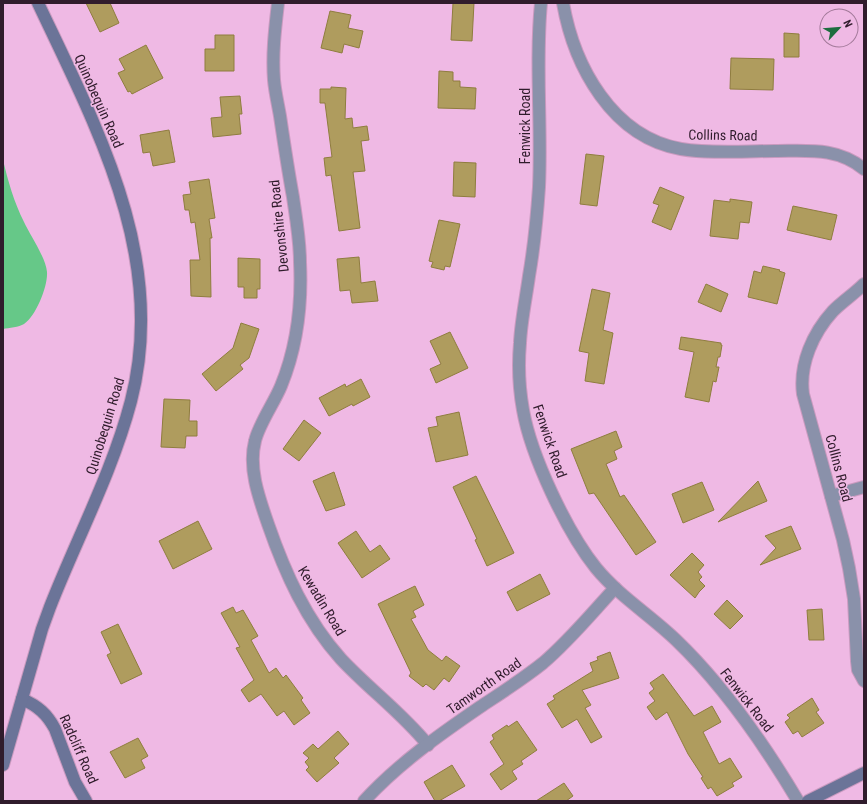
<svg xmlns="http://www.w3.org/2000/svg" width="867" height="804" font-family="'Roboto Condensed',sans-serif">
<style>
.water{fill:#66c888}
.building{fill:#af9c5e;stroke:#8f7d3f}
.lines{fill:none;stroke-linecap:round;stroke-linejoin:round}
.street-casing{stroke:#c99abf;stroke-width:14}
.secondary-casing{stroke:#c99abf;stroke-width:14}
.street{stroke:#8a91aa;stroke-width:12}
.secondary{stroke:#6b7498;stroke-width:12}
.labels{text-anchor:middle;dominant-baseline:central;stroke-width:3;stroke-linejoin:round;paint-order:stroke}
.street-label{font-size:14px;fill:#301c2c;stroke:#efb9e4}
</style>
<rect width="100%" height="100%" fill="#efb9e4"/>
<!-- water -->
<path class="water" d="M3,160C8,181 14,202 24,222C30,235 46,258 47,272C48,286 36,316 24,324C19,327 9,328 3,329Z"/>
<!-- building -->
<g class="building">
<polygon points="86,3 110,3 119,23 100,32"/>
<polygon points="453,3 474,3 472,41 451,40"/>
<polygon points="330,11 351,15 348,28 363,31 359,48 344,44 342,53 321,48"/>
<polygon points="784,33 799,34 799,57 784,57"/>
<polygon points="215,35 234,35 234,71 205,71 205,49 215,49"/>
<polygon points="146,45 163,78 132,94 130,91 128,92 118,73 125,70 119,59"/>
<polygon points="731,58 774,59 773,90 730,89"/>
<polygon points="439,71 453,72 453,81 460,81 460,87 476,88 475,109 438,108"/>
<polygon points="331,87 346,88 345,119 352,118 353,128 367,126 369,140 361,141 365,171 353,172 360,228 339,231 331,175 326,176 324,158 332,157 325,103 320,103 320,89 331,89"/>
<polygon points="240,96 242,114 239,114 241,134 213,137 211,118 222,117 220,97"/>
<polygon points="169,130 175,162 153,166 150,152 143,153 140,135"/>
<polygon points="586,154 604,156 597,206 580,204"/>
<polygon points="454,162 476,163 475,197 453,196"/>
<polygon points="209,179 215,218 209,219 212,238 210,238 211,297 191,296 190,260 200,260 195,222 191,223 189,210 185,210 183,195 191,194 189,182"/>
<polygon points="660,187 684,197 671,230 652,222 659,205 653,203"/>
<polygon points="730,199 752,202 749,223 740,222 738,239 710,236 714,200 730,202"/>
<polygon points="793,206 837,215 831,240 787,230"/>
<polygon points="439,220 460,224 450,267 445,266 444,270 431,267 433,262 429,261"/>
<polygon points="359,257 361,283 375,281 378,301 352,303 350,290 340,291 337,259"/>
<polygon points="238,258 260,259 260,289 257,289 257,298 244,298 244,287 238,287"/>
<polygon points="763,266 780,270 779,271 785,273 777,304 748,297 754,271 761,273"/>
<polygon points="706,284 728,294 721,312 698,302"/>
<polygon points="592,289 610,293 603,330 613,333 604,384 585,381 589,353 579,351"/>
<polygon points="241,323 259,329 249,358 240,365 243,369 216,391 202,374 233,348"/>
<polygon points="450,332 468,368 436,383 430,369 441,364 430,341"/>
<polygon points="681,337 721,343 721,345 722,345 720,357 718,357 716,367 719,367 716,382 713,381 709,402 685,397 694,352 679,349"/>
<polygon points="361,379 370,397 353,406 352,404 329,416 319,398 345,384 346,387"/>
<polygon points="164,399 190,400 189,421 197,421 197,436 186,436 185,448 161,447"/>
<polygon points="459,412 468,455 436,462 428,428 438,426 436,417"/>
<polygon points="304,420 321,433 299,461 283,449"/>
<polygon points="616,431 622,447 614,451 617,459 606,464 620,497 624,495 656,542 636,555 594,493 589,494 571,449"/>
<polygon points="334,472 345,505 326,511 313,481"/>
<polygon points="476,476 514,553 487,566 475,540 477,539 453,487"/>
<polygon points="758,481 767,501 718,522"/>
<polygon points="702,482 714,510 683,523 672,494"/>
<polygon points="198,521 212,549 173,569 159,541"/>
<polygon points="791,526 801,549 760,565 776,548 765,536"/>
<polygon points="356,531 370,552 380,545 390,559 362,578 338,543"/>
<polygon points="692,553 704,565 698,572 702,577 699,580 705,586 699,592 695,598 670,575"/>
<polygon points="540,574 550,594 517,611 507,592"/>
<polygon points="415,586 424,605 413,611 416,617 411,619 428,650 442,661 446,656 460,666 449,682 444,678 434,690 426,684 423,687 409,676 411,673 378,604"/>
<polygon points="727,600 743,616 730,629 714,614"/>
<polygon points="233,607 236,613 243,610 258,636 251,640 269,673 276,668 283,678 286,675 303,698 301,700 310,713 294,725 284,711 277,716 261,694 249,702 241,690 254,680 236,648 240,647 221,613"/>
<polygon points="822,609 824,640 809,640 807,610"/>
<polygon points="118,624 142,674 121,684 107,655 111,653 101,632"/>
<polygon points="610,652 619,678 582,690 591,705 585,708 602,737 591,743 577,719 562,728 547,704 555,699 553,696 593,671 590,663 598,660 597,657"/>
<polygon points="663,674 694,716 712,706 721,722 703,732 719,764 730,758 742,777 732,783 734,786 717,796 711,787 708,789 701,778 703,777 688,754 667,712 656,720 647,707 655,701 649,693 654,689 650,683"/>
<polygon points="812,698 819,710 816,712 824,723 802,737 798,731 793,734 785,722 790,718 787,715"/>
<polygon points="517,721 537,750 521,761 523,764 512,771 517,779 501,790 490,774 504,764 490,742 494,739 492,735 507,725 508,727"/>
<polygon points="338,731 349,744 334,758 339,763 317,782 306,770 309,767 305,762 309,758 303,753 313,744 318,749"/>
<polygon points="138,738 148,756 141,760 145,768 125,778 110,752"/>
<polygon points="452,765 465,786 439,801 435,801 424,782"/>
<polygon points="564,783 573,796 566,801 536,801"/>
</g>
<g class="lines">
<!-- street casing -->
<g class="street-casing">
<g id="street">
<path d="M278,3C275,29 272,54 274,80C275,92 278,104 280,116C284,143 288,170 293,197C296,218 300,240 300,262C302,303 297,347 281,386C274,403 259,424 255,441C248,468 259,498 268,524C285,573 306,620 341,659C369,689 402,713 428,745"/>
<path d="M541,3C535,64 542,126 539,187C537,217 534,247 529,276C526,298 521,321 520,343C518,366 519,388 523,410C531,456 567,532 596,568C619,596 650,615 676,640C725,687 764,744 798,801"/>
<path d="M563,3C574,66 612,137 681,149C711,154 744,151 775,151C808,151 837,147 864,169"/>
<path d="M864,284C854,294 843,301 833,311C813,333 799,364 803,394L843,540L849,568L854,599L857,661L858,670L864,681"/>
<polyline points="831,496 864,487"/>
<path d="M364,801C398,764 439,735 480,707C501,693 523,679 543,663C569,641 591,614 615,588"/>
</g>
</g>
<!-- secondary casing -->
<g class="secondary-casing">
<g id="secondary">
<path d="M22,699C38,706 47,714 55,729L75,782L86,801"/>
<path d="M3,765L42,629L50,607C77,538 112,473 131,401C168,258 97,128 38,3"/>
<polyline points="808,801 864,773"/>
</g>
</g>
<!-- street -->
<use href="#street" class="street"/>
<!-- secondary -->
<use href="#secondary" class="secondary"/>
</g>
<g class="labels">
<!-- street labels -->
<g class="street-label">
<text transform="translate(99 101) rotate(66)">Quinobequin Road</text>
<text transform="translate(525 126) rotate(-90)">Fenwick Road</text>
<text transform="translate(723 135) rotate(1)">Collins Road</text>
<text transform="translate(279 226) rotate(-96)">Devonshire Road</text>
<text transform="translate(105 426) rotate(-73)">Quinobequin Road</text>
<text transform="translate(550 441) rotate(71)">Fenwick Road</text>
<text transform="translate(839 468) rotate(75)">Collins Road</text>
<text transform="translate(322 601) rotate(59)">Kewadin Road</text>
<text transform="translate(484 686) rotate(-35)">Tamworth Road</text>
<text transform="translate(747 700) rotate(52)">Fenwick Road</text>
<text transform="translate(79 749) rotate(66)">Radcliff Road</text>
</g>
</g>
<!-- border -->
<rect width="867" height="804" fill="none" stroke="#301c2c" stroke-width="8"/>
<!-- north arrow -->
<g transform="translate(839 28) rotate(64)"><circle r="19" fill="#efb9e4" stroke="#a37a9a"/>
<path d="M0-3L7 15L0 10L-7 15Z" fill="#1c6d3e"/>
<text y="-6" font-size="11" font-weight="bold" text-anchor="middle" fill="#301c2c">N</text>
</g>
</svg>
